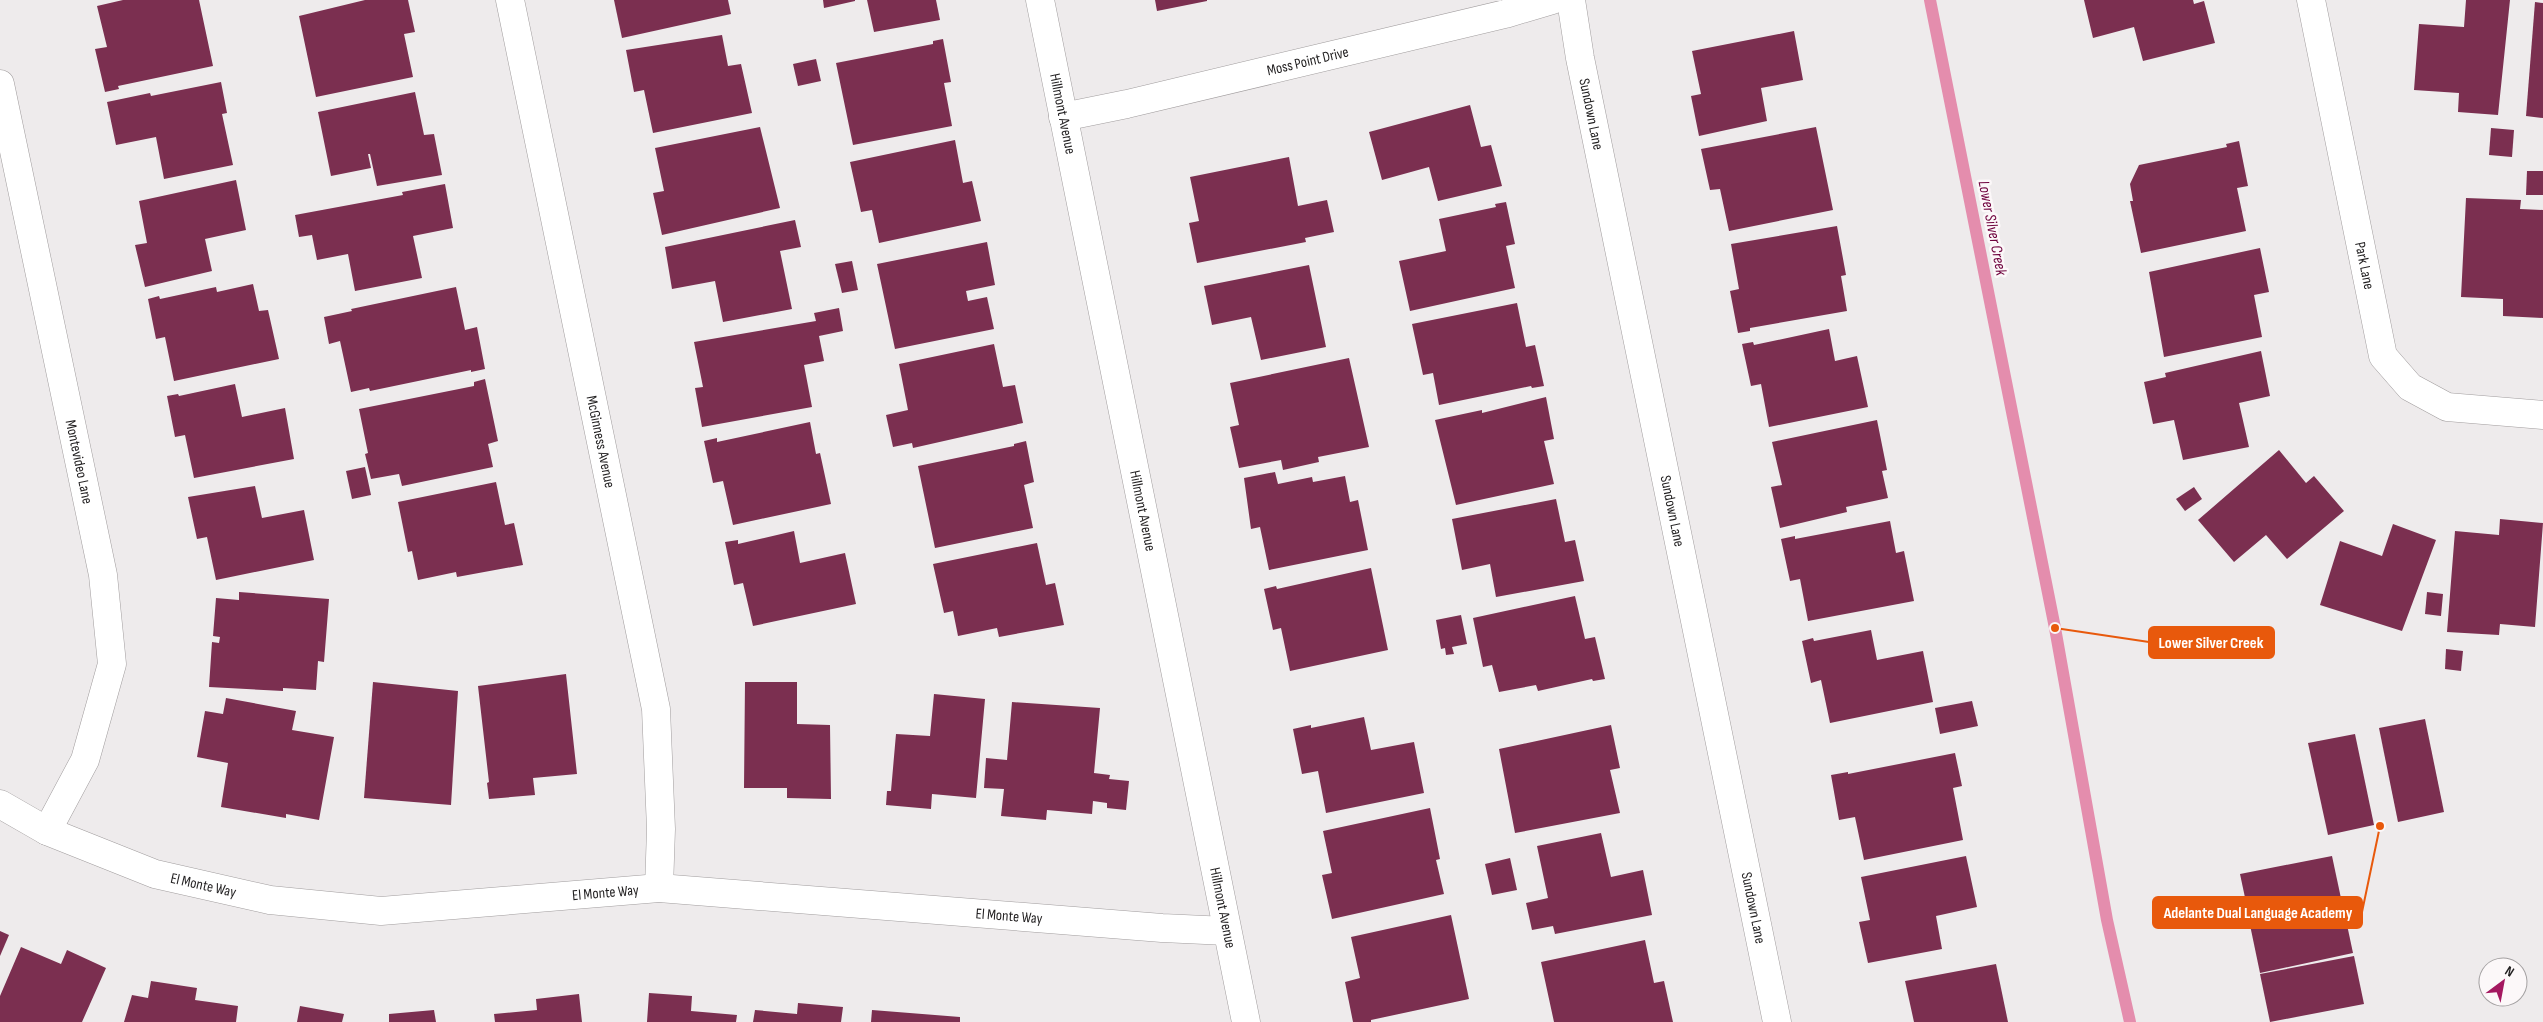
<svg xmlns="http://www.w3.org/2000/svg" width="2543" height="1022" font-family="'Sofia Sans Condensed',sans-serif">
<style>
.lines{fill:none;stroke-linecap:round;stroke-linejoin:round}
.stream{stroke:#e48dad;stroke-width:12}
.building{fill:#7b2f50}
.minor-casing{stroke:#a19d9e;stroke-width:29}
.minor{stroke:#fff;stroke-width:28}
.labels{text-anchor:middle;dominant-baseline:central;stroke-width:5;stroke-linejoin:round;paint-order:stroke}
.street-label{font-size:15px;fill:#201e1f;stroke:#fcf8f9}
.water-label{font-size:16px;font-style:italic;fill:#6e023d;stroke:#fcf8f9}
.leader{fill:none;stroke:#e8590c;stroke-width:2}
.callout-dot{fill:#e8590c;stroke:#fcf8f9;stroke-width:2}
.callout{fill:#e8590c;stroke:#e8590c;stroke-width:2}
.callout-label{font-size:16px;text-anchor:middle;font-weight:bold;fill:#fff}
</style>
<rect width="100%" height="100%" fill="#eeebec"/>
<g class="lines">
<!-- stream -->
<polyline class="stream" points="1930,0 2055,628 2107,920 2130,1022"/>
</g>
<!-- building -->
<g class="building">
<polygon points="123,0 199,0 213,66 118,86 119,89 105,92 95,49 107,47 97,6"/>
<polygon points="365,0 408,0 415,32 404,34 413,77 316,97 299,16"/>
<polygon points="614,0 728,0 731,14 622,38"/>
<polygon points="823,0 855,0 855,1 824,8"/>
<polygon points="867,0 936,0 940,20 874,32"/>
<polygon points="1155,0 1207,0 1207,1 1157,11"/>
<polygon points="2084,0 2193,0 2194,4 2204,1 2215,43 2143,61 2134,27 2093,38"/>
<polygon points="2466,0 2510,0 2498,115 2458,112 2459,93 2414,90 2419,24 2464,27"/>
<polygon points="2535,2 2543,3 2543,118 2526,116"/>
<polygon points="1794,31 1803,80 1761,88 1767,121 1699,136 1691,96 1701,94 1692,51"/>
<polygon points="722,35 728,66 741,64 752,113 653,133 644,90 634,92 626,50"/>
<polygon points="943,39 951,82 944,83 952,126 853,145 836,63 933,44 933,41"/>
<polygon points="816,59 821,81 798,86 793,64"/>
<polygon points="221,82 227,113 222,114 233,165 164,179 156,137 116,145 107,102 150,93 151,96"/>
<polygon points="415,92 424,135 434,134 442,175 377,186 370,154 368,154 371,168 331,176 318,112"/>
<polygon points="1470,105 1481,147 1491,145 1502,186 1438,201 1429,167 1382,180 1369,132"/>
<polygon points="760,127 780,208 662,235 653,193 664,191 655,148"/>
<polygon points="1816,127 1833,210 1729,231 1720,189 1710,190 1701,149"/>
<polygon points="2491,128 2514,130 2512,157 2489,155"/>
<polygon points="955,140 963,183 972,181 981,221 879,243 872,210 861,212 850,162"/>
<polygon points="2239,141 2248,186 2237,188 2246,231 2141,253 2130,201 2133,201 2130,184 2139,165 2227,147 2226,144"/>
<polygon points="1289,157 1298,206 1327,200 1334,232 1305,238 1306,242 1197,263 1189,223 1199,221 1190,177"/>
<polygon points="2527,171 2543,171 2543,195 2526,195"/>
<polygon points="236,180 246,230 205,239 212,271 145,287 135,245 147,243 139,201"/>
<polygon points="445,184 453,228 413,236 422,278 355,291 348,254 317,260 312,235 299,237 295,215 403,195 402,192"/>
<polygon points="2466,198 2521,200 2520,209 2543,210 2543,318 2503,316 2503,299 2461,297"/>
<polygon points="1506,202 1515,244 1506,246 1515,288 1410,311 1399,261 1446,251 1439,219 1496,207 1495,204"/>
<polygon points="795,220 801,247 780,251 792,309 723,322 715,281 672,289 665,247"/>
<polygon points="1837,226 1846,275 1841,276 1847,311 1750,328 1750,331 1738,333 1730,291 1739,289 1731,244"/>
<polygon points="987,242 995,285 966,291 968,301 987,297 994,329 895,349 877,264"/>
<polygon points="2260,248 2269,292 2254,295 2262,337 2164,357 2149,272"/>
<polygon points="852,261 858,290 842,293 835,264"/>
<polygon points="1309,265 1326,347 1261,360 1251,317 1212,325 1204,286"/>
<polygon points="253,284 259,311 268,310 279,359 174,381 165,337 156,339 148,299 159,296 160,299 216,287 217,292"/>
<polygon points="456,287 465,330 477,327 485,369 471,372 471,370 370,391 369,388 351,392 340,341 329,344 324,317 352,311 351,309"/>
<polygon points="1517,303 1526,347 1535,345 1544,386 1532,388 1531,386 1439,405 1433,373 1423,375 1412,324"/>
<polygon points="839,308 843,331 819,336 824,361 804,365 812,407 702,427 695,388 703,387 694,342 816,321 814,313"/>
<polygon points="1829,329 1835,361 1857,356 1868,407 1769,427 1761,384 1751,386 1742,344 1753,342 1754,345"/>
<polygon points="994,344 1003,387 1015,385 1023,423 913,448 912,443 893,447 886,415 908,410 899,364"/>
<polygon points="2261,351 2270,396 2239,403 2249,447 2183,460 2174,420 2153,424 2144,382 2166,377 2165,373"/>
<polygon points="1349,358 1369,447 1318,457 1319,462 1283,470 1281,460 1239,468 1230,427 1239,425 1230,383"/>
<polygon points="485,379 498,441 488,444 493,467 402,486 399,474 371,479 365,454 368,453 359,409 474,386 474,382"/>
<polygon points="235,384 242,417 285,408 294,459 194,478 185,435 175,437 167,396 178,394 179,396"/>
<polygon points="1546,397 1554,439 1544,441 1554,484 1456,505 1435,420 1482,410 1482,413"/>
<polygon points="1877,420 1887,470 1882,471 1888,498 1846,507 1847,512 1780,528 1771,487 1782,485 1772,442"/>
<polygon points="810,422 816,454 820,453 831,504 733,525 723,481 713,483 704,441 717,438 717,442"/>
<polygon points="1026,441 1034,482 1024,485 1033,528 935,548 918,466 1014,446 1014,444"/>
<polygon points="2279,450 2306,483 2314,476 2344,511 2287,559 2266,535 2234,562 2198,520"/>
<polygon points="365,467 371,495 352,499 346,471"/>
<polygon points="1275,472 1278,484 1312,477 1313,482 1345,476 1350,502 1358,500 1368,550 1269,570 1260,527 1251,529 1244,478"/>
<polygon points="496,482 505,525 514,523 523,565 457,577 456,572 418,580 412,551 408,552 398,502"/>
<polygon points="255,486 262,518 304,510 314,560 216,580 207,537 197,539 188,497"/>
<polygon points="2194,487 2202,499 2185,511 2176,499"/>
<polygon points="1556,499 1565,542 1575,540 1584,581 1496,597 1490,564 1462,570 1452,519"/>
<polygon points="2500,519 2543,523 2535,627 2500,624 2499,635 2447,632 2455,531 2499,535"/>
<polygon points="1890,521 1896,553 1904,551 1914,601 1808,621 1800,579 1790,581 1781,539 1795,536 1795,539"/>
<polygon points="2393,524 2436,540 2402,631 2320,605 2340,541 2382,556"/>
<polygon points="794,531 800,563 845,553 856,604 753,626 743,583 734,585 725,542 738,540 738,544"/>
<polygon points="1037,543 1046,585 1055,583 1064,625 999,637 997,628 958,636 953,611 944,613 933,564"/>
<polygon points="1371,568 1388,650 1290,671 1281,628 1273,630 1264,589 1276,586 1277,589"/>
<polygon points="239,592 329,599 324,662 318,661 316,690 283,688 283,691 209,687 212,642 219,643 220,637 213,636 216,598 239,600"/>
<polygon points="2427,592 2443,594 2441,616 2425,614"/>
<polygon points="1575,596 1585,639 1595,637 1605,679 1593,681 1592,679 1538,691 1536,685 1499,692 1492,665 1483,667 1473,618"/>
<polygon points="1461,615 1467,644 1452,647 1454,654 1446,655 1445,648 1441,649 1436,620"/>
<polygon points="1871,630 1877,660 1923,651 1933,702 1830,723 1821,680 1811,683 1802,641 1813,638 1814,641"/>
<polygon points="2446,649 2463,651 2461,671 2445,669"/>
<polygon points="566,674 577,774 533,778 535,795 489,799 487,783 489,782 478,686"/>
<polygon points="373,682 458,691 451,805 364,798"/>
<polygon points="745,682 797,682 797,724 830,725 831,799 787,798 787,788 744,788"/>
<polygon points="934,694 985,699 976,798 932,794 931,809 886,805 887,791 891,791 896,734 930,736"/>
<polygon points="226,698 296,711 292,730 334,737 319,820 286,814 286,818 221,807 228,763 197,757 205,711 223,714"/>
<polygon points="1972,701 1978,726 1940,734 1935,708"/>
<polygon points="1012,702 1100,708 1094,773 1110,775 1109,779 1129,781 1126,810 1107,808 1107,803 1093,801 1092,814 1047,810 1046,820 1001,816 1004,789 984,788 986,758 1007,760"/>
<polygon points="1364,717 1371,750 1414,742 1424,793 1326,813 1318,771 1302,774 1293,729 1311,725 1311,728"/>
<polygon points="2425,719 2444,812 2398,822 2379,728"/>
<polygon points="1611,725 1620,768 1610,770 1620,813 1515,833 1499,749"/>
<polygon points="2355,734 2374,825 2328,835 2308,743"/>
<polygon points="1955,753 1962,786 1953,788 1963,840 1864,860 1855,817 1839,820 1831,775 1848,772 1848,774"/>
<polygon points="1430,808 1440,859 1436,860 1444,894 1332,919 1322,875 1332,873 1323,831"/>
<polygon points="1601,833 1611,877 1643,870 1652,915 1555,934 1553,926 1532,930 1526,903 1548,898 1537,846"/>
<polygon points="1966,856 1977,907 1936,916 1942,949 1868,963 1859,922 1870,920 1861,877"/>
<polygon points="2332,856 2342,903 2250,921 2240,874"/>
<polygon points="1510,858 1517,890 1492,895 1485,864"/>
<polygon points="2343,906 2353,953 2260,973 2250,925"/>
<polygon points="1451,915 1469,999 1371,1020 1371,1022 1353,1022 1345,982 1360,978 1351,937"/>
<polygon points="0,931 9,935 0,956"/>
<polygon points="1645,940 1654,983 1664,981 1673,1022 1554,1022 1541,962"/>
<polygon points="21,947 61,964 67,950 106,968 82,1022 0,1022 0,996"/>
<polygon points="2354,956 2364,1004 2270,1022 2260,974"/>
<polygon points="1996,964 2008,1022 1914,1022 1905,981"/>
<polygon points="151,981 197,988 195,1000 238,1006 236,1022 124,1022 132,995 148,998"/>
<polygon points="649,993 692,996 691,1011 737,1015 736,1022 647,1022"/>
<polygon points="579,994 582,1022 495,1022 494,1014 537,1010 536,999"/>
<polygon points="798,1003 843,1007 841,1022 753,1022 755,1010 797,1014"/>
<polygon points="300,1006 344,1014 342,1022 297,1022"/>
<polygon points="434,1010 436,1022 389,1022 389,1014"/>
<polygon points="872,1010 960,1017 960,1022 871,1022"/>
</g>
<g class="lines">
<!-- minor casing -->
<g class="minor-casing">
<g id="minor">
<path id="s1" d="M510,0L656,709L661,829L659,888"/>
<path id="s2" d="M1040,0L1246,1022"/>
<path id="s3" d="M1571,0L1580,58L1777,1022"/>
<path id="s4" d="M2311,0L2383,356L2410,387L2447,407L2543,415"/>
<path id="s5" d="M0,84L103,575L112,664L85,760L47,831"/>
<path id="s6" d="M1063,117L1127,104L1505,14L1552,0"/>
<path id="s7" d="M0,804L47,831L155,874L270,900L381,911L659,888L1162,928L1227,931"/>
</g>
</g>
<!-- minor -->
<use href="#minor" class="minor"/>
</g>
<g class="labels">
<!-- street labels -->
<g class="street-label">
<text stroke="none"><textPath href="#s6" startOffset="251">Moss Point Drive</textPath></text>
<text stroke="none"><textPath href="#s2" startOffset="116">Hillmont Avenue</textPath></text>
<text stroke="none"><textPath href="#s3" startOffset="116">Sundown Lane</textPath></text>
<text stroke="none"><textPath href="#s4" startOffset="271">Park Lane</textPath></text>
<text stroke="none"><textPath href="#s1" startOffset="451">McGinness Avenue</textPath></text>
<text stroke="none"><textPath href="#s5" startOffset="386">Montevideo Lane</textPath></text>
<text stroke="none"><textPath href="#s2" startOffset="521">Hillmont Avenue</textPath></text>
<text stroke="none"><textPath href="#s3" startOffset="521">Sundown Lane</textPath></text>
<text stroke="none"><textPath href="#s7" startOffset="220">El Monte Way</textPath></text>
<text stroke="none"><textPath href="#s7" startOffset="625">El Monte Way</textPath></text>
<text stroke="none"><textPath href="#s2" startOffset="926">Hillmont Avenue</textPath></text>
<text stroke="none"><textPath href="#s3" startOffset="926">Sundown Lane</textPath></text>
<text stroke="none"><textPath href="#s7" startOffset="1030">El Monte Way</textPath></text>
</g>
<!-- water labels -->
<g class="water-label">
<text transform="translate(1992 228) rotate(79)">Lower Silver Creek</text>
</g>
</g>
<!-- callouts -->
<path class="leader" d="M2055 628L2149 642M2380 826L2362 912"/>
<g class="callout-dot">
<circle cx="2055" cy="628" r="5"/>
<circle cx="2380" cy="826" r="5"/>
</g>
<g class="callout">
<rect x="2149" y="627" width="125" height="31" rx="5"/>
<rect x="2153" y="897" width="209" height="31" rx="5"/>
</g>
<g class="callout-label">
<text x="2211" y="648">Lower Silver Creek</text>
<text x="2258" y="918">Adelante Dual Language Academy</text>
</g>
<!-- north arrow -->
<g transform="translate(2503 982) rotate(32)"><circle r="24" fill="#fcf8f9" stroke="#a4a1a2"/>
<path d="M0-4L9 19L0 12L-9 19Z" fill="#a41860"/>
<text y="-8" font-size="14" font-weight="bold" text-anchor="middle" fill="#201e1f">N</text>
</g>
</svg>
